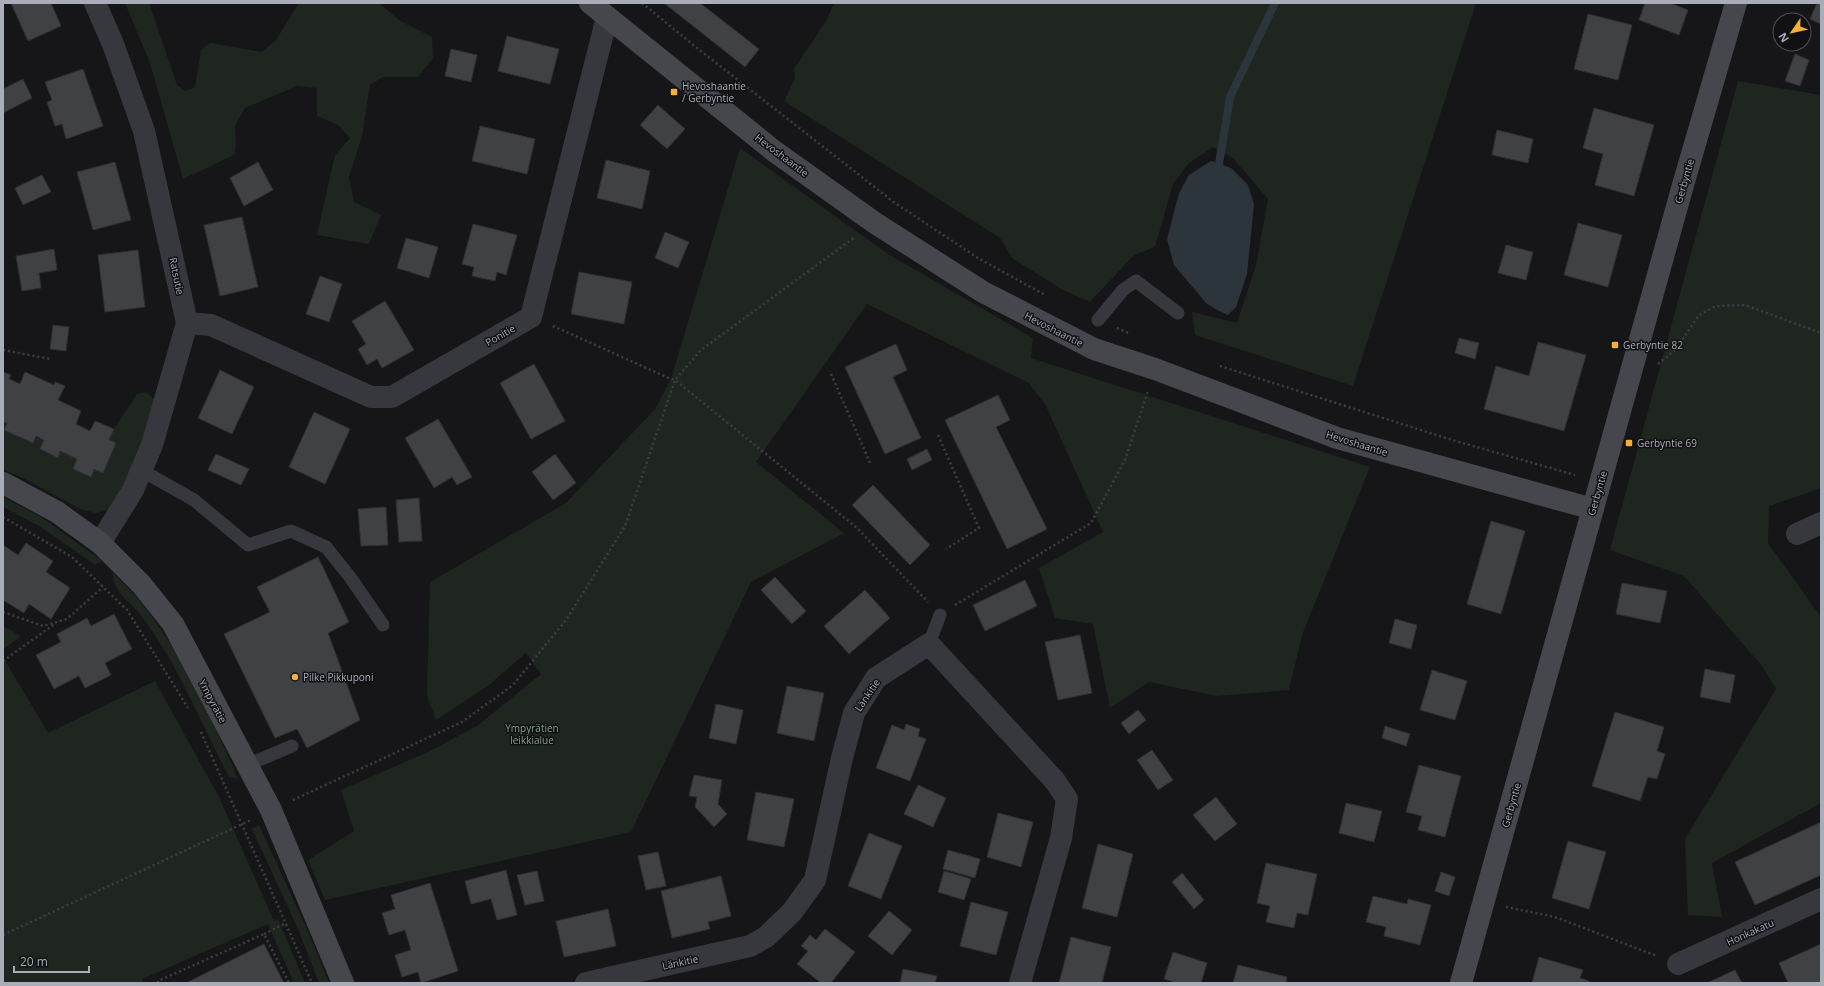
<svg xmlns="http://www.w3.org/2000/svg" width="1824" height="986" font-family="'Open Sans',sans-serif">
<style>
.green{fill:#1e261f}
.water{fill:#2c353c}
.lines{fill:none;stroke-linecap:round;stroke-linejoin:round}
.stream{stroke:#2c353c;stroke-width:8}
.building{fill:#404145;stroke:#303034}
.path{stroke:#3d3f44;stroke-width:2.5;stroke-dasharray:2 3;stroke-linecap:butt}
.lane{stroke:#37383d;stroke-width:13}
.street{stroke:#37383d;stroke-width:22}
.secondary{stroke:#45474d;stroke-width:22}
.poi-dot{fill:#f2b134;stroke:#111113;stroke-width:1.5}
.labels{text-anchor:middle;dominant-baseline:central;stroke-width:3;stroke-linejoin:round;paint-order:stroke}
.poi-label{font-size:10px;fill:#a8adb8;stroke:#111113;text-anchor:start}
.street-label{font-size:10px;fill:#a8adb8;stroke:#111113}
.park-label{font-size:10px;fill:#7fa381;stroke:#111113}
</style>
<rect width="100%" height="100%" fill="#161618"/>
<!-- green -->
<g class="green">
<polygon points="125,3 149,3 177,85 185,91 195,87 201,50 210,43 262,52 276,40 299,3 379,3 400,21 432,37 433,58 418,77 383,77 370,85 362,136 349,177 354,202 381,215 369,244 317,235 335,155 350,138 338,125 317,116 317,88 297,86 245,108 235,126 236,147 234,155 183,179 150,63"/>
<polygon points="834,3 1476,3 1353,386 1195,335 1192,312 1237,323 1256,265 1268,199 1233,158 1213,147 1189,163 1173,184 1155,247 1134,255 1090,302 1063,290 1013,259 1000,238 784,101 795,78 794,69 826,21"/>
<polygon points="1738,81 1821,95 1821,488 1769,506 1768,543 1821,617 1821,803 1712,863 1722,917 1688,915 1685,839 1776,689 1762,666 1684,576 1610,550"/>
<polygon points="740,148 888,254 1033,338 1031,358 1370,467 1302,635 1289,690 1217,696 1149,682 1110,708 1093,624 1055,618 1039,568 1103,532 1046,406 1029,383 867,304 756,462 844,533 751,582 631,832 325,900 308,860 354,831 341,790 428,752 477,726 541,674 526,653 489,685 436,720 427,696 430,582 566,503 655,409 671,379"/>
<polygon points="146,392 154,399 151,413 134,468 119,501 105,511 96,513 80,509 25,479 3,470 3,422 7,423 4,430 33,443 36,436 44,440 40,450 57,458 60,451 77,459 73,469 91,477 94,469 103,473 116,443 109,440 114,429 137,394"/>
<polygon points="3,497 44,519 102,561 95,565 41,527 3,507"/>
<path d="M113,573C125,586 139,599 150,614C187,664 214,722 238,779L229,777C201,724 179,665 142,617C132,603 112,592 113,573Z"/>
<polygon points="3,626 21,636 3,650"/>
<polygon points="3,657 48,733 155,681 219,797 274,921 278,919 305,983 294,983 268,924 142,979 142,983 3,983"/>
<polygon points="259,825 306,927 329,983 319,983 298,929 252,829"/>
</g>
<!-- water -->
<polygon class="water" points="1211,161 1231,168 1248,185 1254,204 1247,274 1236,307 1228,315 1217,310 1206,303 1174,265 1167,239 1179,193 1189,175"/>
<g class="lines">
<!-- stream -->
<polyline class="stream" points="1219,164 1230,97 1275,3"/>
</g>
<!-- building -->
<g class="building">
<polygon points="11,3 51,3 61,26 28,41"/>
<polygon points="664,3 700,3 759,49 745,67"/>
<polygon points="1645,3 1670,3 1688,10 1679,35 1639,20"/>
<polygon points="1817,3 1821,3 1821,24 1810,19"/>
<polygon points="1588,14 1632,25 1618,80 1574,69"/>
<polygon points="507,36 559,49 550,84 498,71"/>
<polygon points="451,49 477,55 471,82 445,76"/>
<polygon points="1795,54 1809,60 1800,86 1785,81"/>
<polygon points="83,69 103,126 66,139 62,124 55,126 47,102 52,100 45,82"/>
<polygon points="23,79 32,98 3,113 3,89"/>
<polygon points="658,105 685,129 667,149 640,125"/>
<polygon points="1594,108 1654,125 1634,196 1595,185 1603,154 1583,148"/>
<polygon points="480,126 535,139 527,174 472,161"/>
<polygon points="1497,130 1533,139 1528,163 1492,155"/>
<polygon points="606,160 650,171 642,209 597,198"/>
<polygon points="115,162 131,220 93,230 77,172"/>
<polygon points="258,162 273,190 244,206 230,178"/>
<polygon points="42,175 51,192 23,205 15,188"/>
<polygon points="242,217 258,287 220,296 204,225"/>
<polygon points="1578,223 1622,235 1608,287 1564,275"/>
<polygon points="473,224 517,235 506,275 497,272 495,281 472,276 474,267 462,264"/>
<polygon points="665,232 689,242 678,268 655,258"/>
<polygon points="406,238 438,247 429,278 397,268"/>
<polygon points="1506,245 1533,252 1526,280 1498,273"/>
<polygon points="54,249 57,270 39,273 41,288 22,291 16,256"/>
<polygon points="138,250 145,307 105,312 98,255"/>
<polygon points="579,272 632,282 624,324 571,314"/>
<polygon points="320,276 342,284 329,322 306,314"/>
<polygon points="385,301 414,350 382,368 377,359 367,365 358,349 366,344 352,321"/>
<polygon points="53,325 69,327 66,351 50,349"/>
<polygon points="1459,338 1479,343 1475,359 1455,353"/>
<polygon points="1538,342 1586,355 1564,431 1484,409 1496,366 1529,376"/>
<polygon points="896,344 907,370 893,377 921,438 885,454 845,367"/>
<polygon points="534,364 565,421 531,439 500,383"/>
<polygon points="220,370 254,387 232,434 198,418"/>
<polygon points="3,372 11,375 9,379 20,384 25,372 54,385 55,382 65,386 58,400 81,411 76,424 90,431 95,421 114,429 109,440 116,443 103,473 94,469 91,477 73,469 77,459 60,451 58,458 40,449 44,440 36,436 33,443 4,430 7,423 3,422"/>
<polygon points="998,395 1010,420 996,427 1047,529 1007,549 945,420"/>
<polygon points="314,412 350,429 325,484 289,467"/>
<polygon points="438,419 472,477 457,485 452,477 434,488 405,438"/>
<polygon points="927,449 932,460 912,470 907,459"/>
<polygon points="216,454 249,469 241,485 208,470"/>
<polygon points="555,454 576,483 553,500 532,472"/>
<polygon points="873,485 930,545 910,565 852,505"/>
<polygon points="419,498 422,541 399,542 396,500"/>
<polygon points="386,507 388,545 361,546 358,509"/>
<polygon points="1491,521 1525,531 1501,614 1467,604"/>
<polygon points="26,543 53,561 46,572 70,588 51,619 29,604 24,613 3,600 3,545 18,555"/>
<polygon points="318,557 349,622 328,633 360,720 307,748 297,729 275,738 224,634 270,612 257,587"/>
<polygon points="775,577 806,611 792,624 761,590"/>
<polygon points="1025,580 1037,606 985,631 973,605"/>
<polygon points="1622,583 1667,591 1660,623 1616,614"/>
<polygon points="865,590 890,618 849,654 824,626"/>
<polygon points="114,614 132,649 105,663 111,675 85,688 79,676 54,689 36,655 61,642 57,634 87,618 91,626"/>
<polygon points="1395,619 1417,625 1411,649 1389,643"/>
<polygon points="1080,635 1092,693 1058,700 1045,642"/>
<polygon points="1705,669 1735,675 1730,703 1700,697"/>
<polygon points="1432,670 1467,681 1455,720 1420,710"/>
<polygon points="787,686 824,693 814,741 777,733"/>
<polygon points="716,704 743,710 736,744 709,738"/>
<polygon points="1138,710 1146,720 1129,734 1121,723"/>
<polygon points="1615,712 1664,727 1657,751 1665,754 1657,779 1648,777 1640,801 1592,786"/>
<polygon points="906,724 920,729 918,736 926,739 910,781 876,768 892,725 904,730"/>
<polygon points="1385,726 1410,734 1406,746 1382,738"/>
<polygon points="1152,750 1173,780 1158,790 1137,760"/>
<polygon points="1419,765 1461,776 1445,837 1418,830 1422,816 1406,812"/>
<polygon points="694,775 722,780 718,804 727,814 714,827 695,807 697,797 689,796"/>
<polygon points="918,785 946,798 933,827 904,814"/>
<polygon points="756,792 794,799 784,847 747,840"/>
<polygon points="1216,797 1237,824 1215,841 1193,815"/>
<polygon points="1346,803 1382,811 1374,842 1339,833"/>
<polygon points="998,813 1033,822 1021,867 987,857"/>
<polygon points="1821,822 1821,875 1755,905 1735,862"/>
<polygon points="869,833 902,846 881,899 848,886"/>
<polygon points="1568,841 1606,852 1589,909 1552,898"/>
<polygon points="1098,844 1133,854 1117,917 1082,908"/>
<polygon points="948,850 980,859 975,878 943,869"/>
<polygon points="658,852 666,886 646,890 638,856"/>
<polygon points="1266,863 1317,874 1308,915 1297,913 1294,928 1266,922 1270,906 1257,903"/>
<polygon points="506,870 517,915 497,920 491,899 471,904 465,881"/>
<polygon points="537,871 544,901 525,905 517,875"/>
<polygon points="944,871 971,879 964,900 938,892"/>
<polygon points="1441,872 1455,877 1449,896 1435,891"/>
<polygon points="1182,873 1204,900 1194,909 1172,882"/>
<polygon points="721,876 731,916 708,922 710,929 672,938 661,891"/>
<polygon points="430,883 458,971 421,983 418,972 402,977 395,955 411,950 405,930 389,935 382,913 395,909 391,895"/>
<polygon points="1373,896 1407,904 1408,899 1431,905 1420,945 1384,936 1386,927 1366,922"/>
<polygon points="971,902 1008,912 996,955 960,946"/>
<polygon points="608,909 616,946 564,957 556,921"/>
<polygon points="889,911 912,930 892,955 868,936"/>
<polygon points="825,929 855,952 831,983 821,983 797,964 808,951 801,946 810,935 816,940"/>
<polygon points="1071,937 1111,947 1102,983 1059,983"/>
<polygon points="264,944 284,983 186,983"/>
<polygon points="1821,944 1821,983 1788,983 1779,963"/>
<polygon points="1173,952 1207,963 1201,983 1177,983 1164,979"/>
<polygon points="1539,957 1583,970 1580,978 1589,981 1588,983 1532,983"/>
<polygon points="1238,965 1287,977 1286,983 1233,983"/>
<polygon points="903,969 937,976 935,983 900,983"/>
<polygon points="1735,970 1742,983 1707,983"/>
</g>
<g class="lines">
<!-- path -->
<g class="path">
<polyline points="642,3 697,48 895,203 978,258 1045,295"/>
<polyline points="553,326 671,379 675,380 857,528 928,602"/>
<polyline points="1117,328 1131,334"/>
<polyline points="3,350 51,359"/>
<polyline points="1658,364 1676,349 1699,315 1716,306 1745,305 1821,333"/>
<polyline points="1220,366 1452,440 1575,475"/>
<polyline points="831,374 871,465"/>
<polyline points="938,435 979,528 946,549"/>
<polyline points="3,517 72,557 127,610 188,708"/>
<polyline points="955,605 1091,523 1125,460 1148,391"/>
<polyline points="3,612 43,626 67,619 103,587"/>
<polyline points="3,661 56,623"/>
<polyline points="201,732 312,983"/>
<polyline points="293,800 462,722 513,685 566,620 625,526 675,380 701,350 855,237"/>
<polyline points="1506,907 1555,917 1657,956"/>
<polyline points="264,934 286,923"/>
<polyline points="3,935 251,820"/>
<polyline points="158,983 158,981 264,934 289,983"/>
</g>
<!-- lane -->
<g class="lane">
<polyline points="1098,320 1123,290 1136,281 1178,313"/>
<polyline points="141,470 194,500 248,545 291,531 326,547 350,577 383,625"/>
<polyline points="929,644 940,615"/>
<polyline points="247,765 292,746"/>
</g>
<!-- street -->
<g class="street">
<polyline points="95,3 113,44 144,131 187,323 152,445 133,490 100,543"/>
<polyline points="187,323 211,325 371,397 392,397 531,317 607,17"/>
<polyline points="1797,534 1821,523"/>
<polyline points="1678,964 1821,899"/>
<polyline points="586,983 750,946 766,937 792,912 815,880 842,758 854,713 876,678 929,644 1055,781 1067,799 1061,838 1020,983"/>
</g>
<!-- secondary -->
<g class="secondary">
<polyline points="590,3 774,151 875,223 983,292 1094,349 1155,369 1337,438 1593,509"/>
<polyline points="3,483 57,512 100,543 141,584 173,624 271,810 343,983"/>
<polyline points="1461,983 1683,185 1736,3"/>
</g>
</g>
<!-- markers -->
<g class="poi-dot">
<rect x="670" y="88" width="8" height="8" rx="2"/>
<rect x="1611" y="341" width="8" height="8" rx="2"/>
<rect x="1625" y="439" width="8" height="8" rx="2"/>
<circle cx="295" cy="677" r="4"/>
</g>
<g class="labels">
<!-- poi labels -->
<g class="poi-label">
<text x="682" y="86">Hevoshaantie<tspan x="682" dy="12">/ Gerbyntie</tspan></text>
<text x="1623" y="345">Gerbyntie 82</text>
<text x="1637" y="443">Gerbyntie 69</text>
<text x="303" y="677">Pilke Pikkuponi</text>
</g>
<!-- street labels -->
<g class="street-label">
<text transform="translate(782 155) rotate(37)">Hevoshaantie</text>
<text transform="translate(1684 181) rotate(-74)">Gerbyntie</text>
<text transform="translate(177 276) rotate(78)">Ratsutie</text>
<text transform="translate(1054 329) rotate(27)">Hevoshaantie</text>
<text transform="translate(500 335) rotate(-30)">Ponitie</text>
<text transform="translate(1357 443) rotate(17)">Hevoshaantie</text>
<text transform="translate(1597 493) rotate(-74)">Gerbyntie</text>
<text transform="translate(867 695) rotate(-56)">Länkitie</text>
<text transform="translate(213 701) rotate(62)">Ympyrätie</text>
<text transform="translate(1511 805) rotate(-74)">Gerbyntie</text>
<text transform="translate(1750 932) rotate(-24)">Honkakatu</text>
<text transform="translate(680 962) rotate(-12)">Länkitie</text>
</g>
<!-- park labels -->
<g class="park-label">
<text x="532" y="728">Ympyrätien<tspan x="532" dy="12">leikkialue</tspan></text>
</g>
</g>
<!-- border -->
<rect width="1824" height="986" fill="none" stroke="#a8adb8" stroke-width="8"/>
<!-- north arrow -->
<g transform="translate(1792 32) rotate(236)"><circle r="19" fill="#111113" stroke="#4d4f55"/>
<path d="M0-3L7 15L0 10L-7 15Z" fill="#f2b134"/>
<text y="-6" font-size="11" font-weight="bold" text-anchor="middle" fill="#a8adb8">N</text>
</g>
<!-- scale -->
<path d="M14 966v6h75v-6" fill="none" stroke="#a8adb8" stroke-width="2"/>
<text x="20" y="966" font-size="12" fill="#a8adb8" stroke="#111113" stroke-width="3" paint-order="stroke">20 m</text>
</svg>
